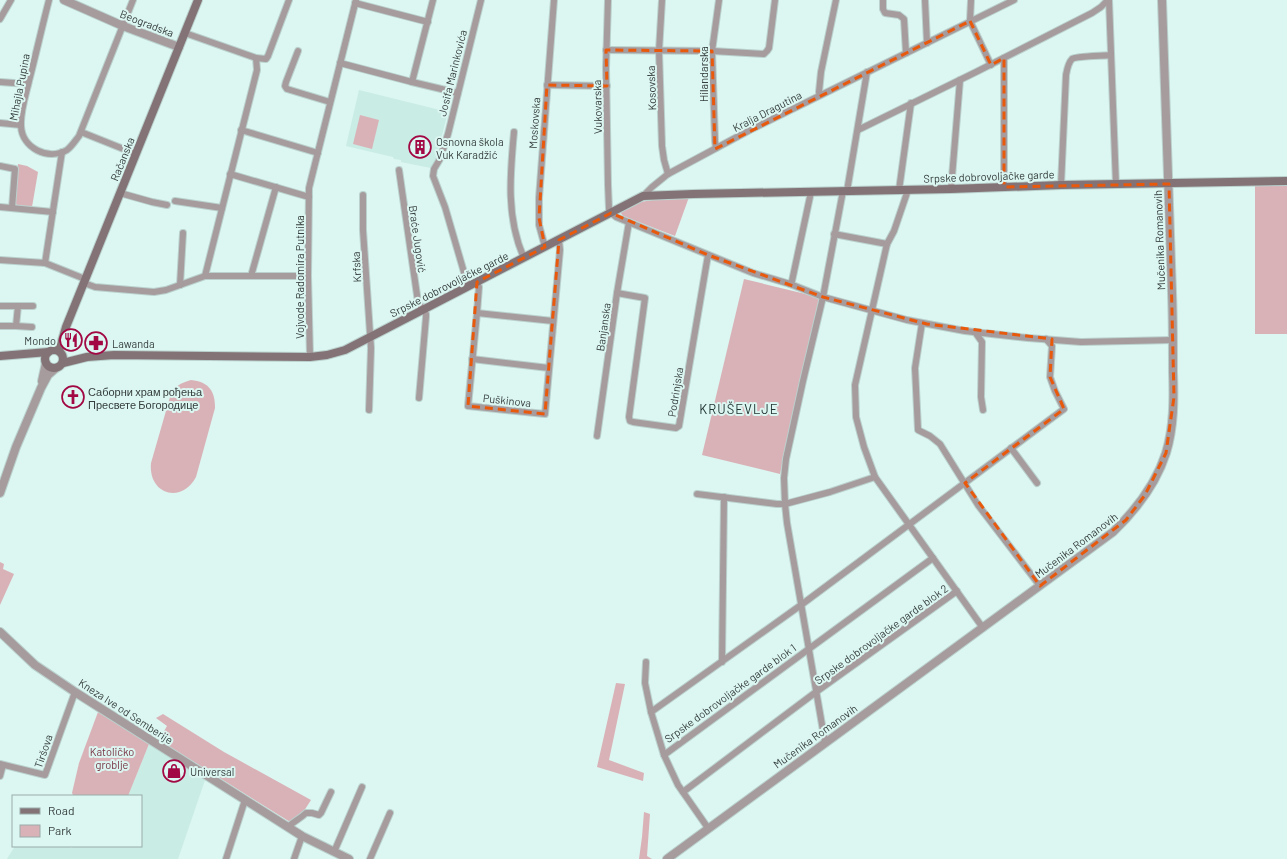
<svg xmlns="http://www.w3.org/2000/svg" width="1287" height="859" font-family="Barlow,sans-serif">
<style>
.built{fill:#c9ece5}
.green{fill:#d9b2b8}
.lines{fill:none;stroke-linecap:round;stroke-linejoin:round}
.minor-casing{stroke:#bad1cd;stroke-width:8}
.tertiary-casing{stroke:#bad1cd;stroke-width:10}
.secondary-casing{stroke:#bad1cd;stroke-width:10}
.minor{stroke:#a69b9d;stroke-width:6}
.tertiary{stroke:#a69b9d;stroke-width:8}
.secondary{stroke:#837376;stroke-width:8}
.marked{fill:none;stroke:#e8590c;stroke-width:3;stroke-dasharray:8 5;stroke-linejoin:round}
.labels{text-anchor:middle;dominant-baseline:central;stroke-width:4;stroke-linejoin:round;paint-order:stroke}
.street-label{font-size:11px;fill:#343e3c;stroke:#dcf6f1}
.poi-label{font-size:11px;fill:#343e3c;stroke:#dcf6f1;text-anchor:start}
.park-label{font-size:11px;fill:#773242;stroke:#dcf6f1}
.quarter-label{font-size:13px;letter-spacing:1px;fill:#213633;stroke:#dcf6f1}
</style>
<rect width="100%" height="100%" fill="#dcf6f1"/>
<!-- built -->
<g class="built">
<polygon points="359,90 448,112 434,166 431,168 401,162 401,160 394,159 393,157 346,146"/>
<polygon points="149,744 205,780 178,859 7,859 15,846 66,846 72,848 73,846 141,846 141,796 128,796"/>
</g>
<!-- green -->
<g class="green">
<polygon points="360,115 379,120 372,149 353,144"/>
<polygon points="18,164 27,166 38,172 32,207 18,206 14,202"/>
<polygon points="1287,185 1287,334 1255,334 1255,186"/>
<polygon points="689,197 675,236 623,216 620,212 640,202 666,198"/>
<polygon points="744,279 822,298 780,474 702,455"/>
<path d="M191,380C209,382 215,391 215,408L196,477C182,504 148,495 151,463L170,397C175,386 180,383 191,380Z"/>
<polygon points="0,562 4,564 3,569 14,574 0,605"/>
<polygon points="616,683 625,684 609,760 644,773 643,781 597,767"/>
<polygon points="98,712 149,744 128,796 75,796 73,795 72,793 79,763"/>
<polygon points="163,714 224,752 311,800 295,825 159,740 167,726 156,718"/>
<polygon points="644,812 650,814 647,856 652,859 639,859 642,837"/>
</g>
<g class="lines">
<!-- minor casing -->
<g class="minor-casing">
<g id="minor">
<path d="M49,0C42,27 36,54 29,81C26,94 20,112 21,126C22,148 48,161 67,150C72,146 75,141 79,136L133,0"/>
<polyline points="608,0 606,68 608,185 609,209 611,213 616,217 753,273 790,284 823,297 907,320 965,331 1028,338 1081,342 1173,340"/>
<polyline points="662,0 659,51 662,146 664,160 668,174"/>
<polyline points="883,0 883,9 885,13 899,15 904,19 906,53"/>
<polyline points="925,0 927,43"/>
<polyline points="971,0 970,21 991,65"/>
<polyline points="1109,0 1116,185"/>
<polyline points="355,3 428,22"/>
<polyline points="0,19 11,0"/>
<polyline points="185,33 256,58 257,70 205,276"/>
<polyline points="606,50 712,51 764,54 767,51 769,48 775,0"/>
<polyline points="298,51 286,82 285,86 287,89 330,102"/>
<polyline points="256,58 266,59 268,56 289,0"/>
<polyline points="340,63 412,82 433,0"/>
<polyline points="0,82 28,84"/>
<polyline points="412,82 458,93"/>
<polyline points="547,85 607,86"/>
<polyline points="820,95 819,92 821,72 836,0"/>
<polyline points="0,123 21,125"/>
<polyline points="241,130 318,153"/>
<polyline points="858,130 976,72 1092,13 1101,7 1108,0"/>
<polyline points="81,132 136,154"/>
<path d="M514,132C510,175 506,218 524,258"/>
<polyline points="716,148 715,141 712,51 719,0"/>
<polyline points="0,166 15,169 12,208"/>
<polyline points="399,170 418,302 426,314 426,317 419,398"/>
<polyline points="230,174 309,197"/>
<path d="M1061,185L1066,75C1067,70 1068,63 1072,59C1076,56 1104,56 1111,55"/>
<polyline points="1004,187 1004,58"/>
<polyline points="951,189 960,80"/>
<polyline points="899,190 911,103"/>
<polyline points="847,191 867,72"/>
<polyline points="120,193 152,202 167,205"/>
<polyline points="363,195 363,230 371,348 369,410"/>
<polyline points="643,196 652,187 668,174 750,130 1014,0"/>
<polyline points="175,201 222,208"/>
<polyline points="0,207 53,212"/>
<polyline points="834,234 887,244 855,385 856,417 864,447 875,477 983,628"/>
<polyline points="887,244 894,231 908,190"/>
<polyline points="545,247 539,225 539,198 554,0"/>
<polyline points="0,260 45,263 85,279"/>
<polyline points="45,263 62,152"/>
<polyline points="251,276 276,187"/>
<polyline points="477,282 479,287 477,313 468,406 545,414 560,250 559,240"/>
<polyline points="84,283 95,287 154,292 166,290 205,276 308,276"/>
<polyline points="790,284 792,281 811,192"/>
<polyline points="180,285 183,233"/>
<polyline points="468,286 445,207 433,176 434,169 440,159 448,134 481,0"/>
<polyline points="617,293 645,298 629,417 630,421 633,422 676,428 679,426 708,255"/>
<polyline points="0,306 33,306"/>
<polyline points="477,313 553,321"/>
<polyline points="922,323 915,368 918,430 930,436 940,444 978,505 1040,586"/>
<polyline points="0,326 16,326 18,306"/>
<polyline points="16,326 32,327"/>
<polyline points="975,332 982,342 981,397 983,410"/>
<polyline points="310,357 308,276 309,188 356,0"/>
<polyline points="472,359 549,368"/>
<polyline points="597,436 617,293 629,222"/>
<polyline points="1011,448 1037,483"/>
<polyline points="697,494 777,504 785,504 830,492 875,477"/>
<polyline points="646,662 645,683 651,712 664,755 678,785 708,828"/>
<polyline points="722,662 724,497"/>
<polyline points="651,712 801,605 1064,409 1055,391 1050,377 1052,346 1046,339"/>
<polyline points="825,742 787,523 785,504 784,478 786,459 803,381 823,297 843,191"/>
<polyline points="664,755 933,558"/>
<polyline points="0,764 45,775 75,692"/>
<polyline points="0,776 3,765"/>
<polyline points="683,792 816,692 957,591"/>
<path d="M288,827C294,821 300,819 306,813H312L319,815L321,813L331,792"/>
<polyline points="334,852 362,787"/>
<polyline points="226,859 245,800"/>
<polyline points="294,859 302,836"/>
<polyline points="370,859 390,813"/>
</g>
</g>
<!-- tertiary casing -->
<g class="tertiary-casing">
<g id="tertiary">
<polyline points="64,0 123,26 179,47"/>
<polyline points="42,381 46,363"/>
<polyline points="0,493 16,447 41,388 48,375 56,368"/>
<polyline points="0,632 35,665 75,692 302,836 349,859"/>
<path d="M667,859L1113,532C1136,510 1156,484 1166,453C1174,427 1174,399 1173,372C1173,346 1173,319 1172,293C1169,195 1165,98 1162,0"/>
</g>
</g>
<!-- secondary casing -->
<g class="secondary-casing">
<g id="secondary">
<circle cx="54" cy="359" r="9"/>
<polyline points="59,351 66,327 198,0"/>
<polyline points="0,356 48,352"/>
<polyline points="63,363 87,357 114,355 310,357 327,355 345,350 643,196 693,194 951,189 1061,185 1287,181"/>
</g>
</g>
<!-- minor -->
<use href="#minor" class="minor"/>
<!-- tertiary -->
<use href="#tertiary" class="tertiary"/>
<!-- secondary -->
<use href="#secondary" class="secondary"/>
</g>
<!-- marked area -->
<path class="marked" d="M970,21L991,65L1004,58V187L1169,184L1174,397L1166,453L1145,495L1126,520L1040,586L965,483L1064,409L1050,377L1052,339L927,324L823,297L708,255L611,213L559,240L545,414L468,406L477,282L545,247L539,218L547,85L607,86L606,50L712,51L715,149Z"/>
<!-- icons -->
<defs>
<g id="building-ring" transform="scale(1.15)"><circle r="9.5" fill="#dcf6f1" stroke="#a20844" stroke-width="1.5"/><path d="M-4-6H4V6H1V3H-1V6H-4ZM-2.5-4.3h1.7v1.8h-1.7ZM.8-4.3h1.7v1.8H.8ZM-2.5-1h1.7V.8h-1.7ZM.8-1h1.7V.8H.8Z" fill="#a20844"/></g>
<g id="restaurant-ring" transform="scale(1.15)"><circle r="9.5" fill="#dcf6f1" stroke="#a20844" stroke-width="1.5"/><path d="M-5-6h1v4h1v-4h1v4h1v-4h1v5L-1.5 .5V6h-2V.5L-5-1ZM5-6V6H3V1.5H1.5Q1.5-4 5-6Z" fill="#a20844"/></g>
<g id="pharmacy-ring" transform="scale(1.15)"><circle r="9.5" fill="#dcf6f1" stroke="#a20844" stroke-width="1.5"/><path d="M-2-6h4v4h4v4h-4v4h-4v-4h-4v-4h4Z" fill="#a20844"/></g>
<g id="church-ring" transform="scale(1.15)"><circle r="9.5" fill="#dcf6f1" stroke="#a20844" stroke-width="1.5"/><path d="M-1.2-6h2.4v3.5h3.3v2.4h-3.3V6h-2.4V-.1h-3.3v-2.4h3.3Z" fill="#a20844"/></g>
<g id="shop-ring" transform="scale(1.15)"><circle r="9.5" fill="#dcf6f1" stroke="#a20844" stroke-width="1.5"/><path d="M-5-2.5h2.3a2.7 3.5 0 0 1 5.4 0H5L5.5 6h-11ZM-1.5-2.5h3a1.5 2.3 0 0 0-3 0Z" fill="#a20844"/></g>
</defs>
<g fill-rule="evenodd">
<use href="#building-ring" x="420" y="147"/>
<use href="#restaurant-ring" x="71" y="340"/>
<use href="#pharmacy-ring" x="96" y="343"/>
<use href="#church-ring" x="73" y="397"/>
<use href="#shop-ring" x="174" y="771"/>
</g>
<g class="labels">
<!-- street labels -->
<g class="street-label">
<text transform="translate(147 23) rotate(21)">Beogradska</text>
<text transform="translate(452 73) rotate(-76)">Josifa Marinkovića</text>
<text transform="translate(703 74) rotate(-90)">Hilandarska</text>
<text transform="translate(19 87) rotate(-79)">Mihajla Pupina</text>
<text transform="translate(651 88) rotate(-92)">Kosovska</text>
<text transform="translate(597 107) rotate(-91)">Vukovarska</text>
<text transform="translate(767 111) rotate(-27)">Kralja Dragutina</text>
<text transform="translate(534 123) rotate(-86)">Moskovska</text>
<text transform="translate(122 159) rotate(-68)">Račanska</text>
<text transform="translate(989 176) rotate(-2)">Srpske dobrovoljačke garde</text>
<text transform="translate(418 239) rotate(82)">Braće Jugović</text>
<text transform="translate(1159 240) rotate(-92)">Mučenika Romanovih</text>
<text transform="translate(356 267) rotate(-93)">Krfska</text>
<text transform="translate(299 277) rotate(-90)">Vojvode Radomira Putnika</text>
<text transform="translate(449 284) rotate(-27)">Srpske dobrovoljačke garde</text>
<text transform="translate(603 327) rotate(-82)">Banjanska</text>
<text transform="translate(675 392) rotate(-81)">Podrinjska</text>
<text transform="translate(507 400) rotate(6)">Puškinova</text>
<text transform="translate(1076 545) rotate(-37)">Mučenika Romanovih</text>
<text transform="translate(881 634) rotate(-36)">Srpske dobrovoljačke garde blok 2</text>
<text transform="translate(730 693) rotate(-36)">Srpske dobrovoljačke garde blok 1</text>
<text transform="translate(126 711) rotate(33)">Kneza Ive od Semberije</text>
<text transform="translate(815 736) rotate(-36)">Mučenika Romanovih</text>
<text transform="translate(43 751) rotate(-71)">Tiršova</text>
</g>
<!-- poi labels -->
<g class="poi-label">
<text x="436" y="141">Osnovna škola<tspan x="436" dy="13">Vuk Karadžić</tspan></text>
<text x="56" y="340" text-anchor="end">Mondo</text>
<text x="112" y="343">Lawanda</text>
<text x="88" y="391">Саборни храм рођења<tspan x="88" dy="13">Пресвете Богородице</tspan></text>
<text x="190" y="771">Universal</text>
</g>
<!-- park labels -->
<g class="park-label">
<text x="112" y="751">Katoličko<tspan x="112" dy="13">groblje</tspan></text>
</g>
<!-- quarter labels -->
<g class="quarter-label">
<text x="739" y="409">KRUŠEVLJE</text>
</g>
</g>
<!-- legend -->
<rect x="12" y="795" width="130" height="52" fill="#dcf6f1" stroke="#99aca9"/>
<rect x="20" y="808" width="20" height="6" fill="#837376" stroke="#99aca9"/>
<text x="48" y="815" font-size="12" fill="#343e3c">Road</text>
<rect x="20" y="825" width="20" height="12" fill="#d9b2b8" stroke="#99aca9"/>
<text x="48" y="835" font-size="12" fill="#343e3c">Park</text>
</svg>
